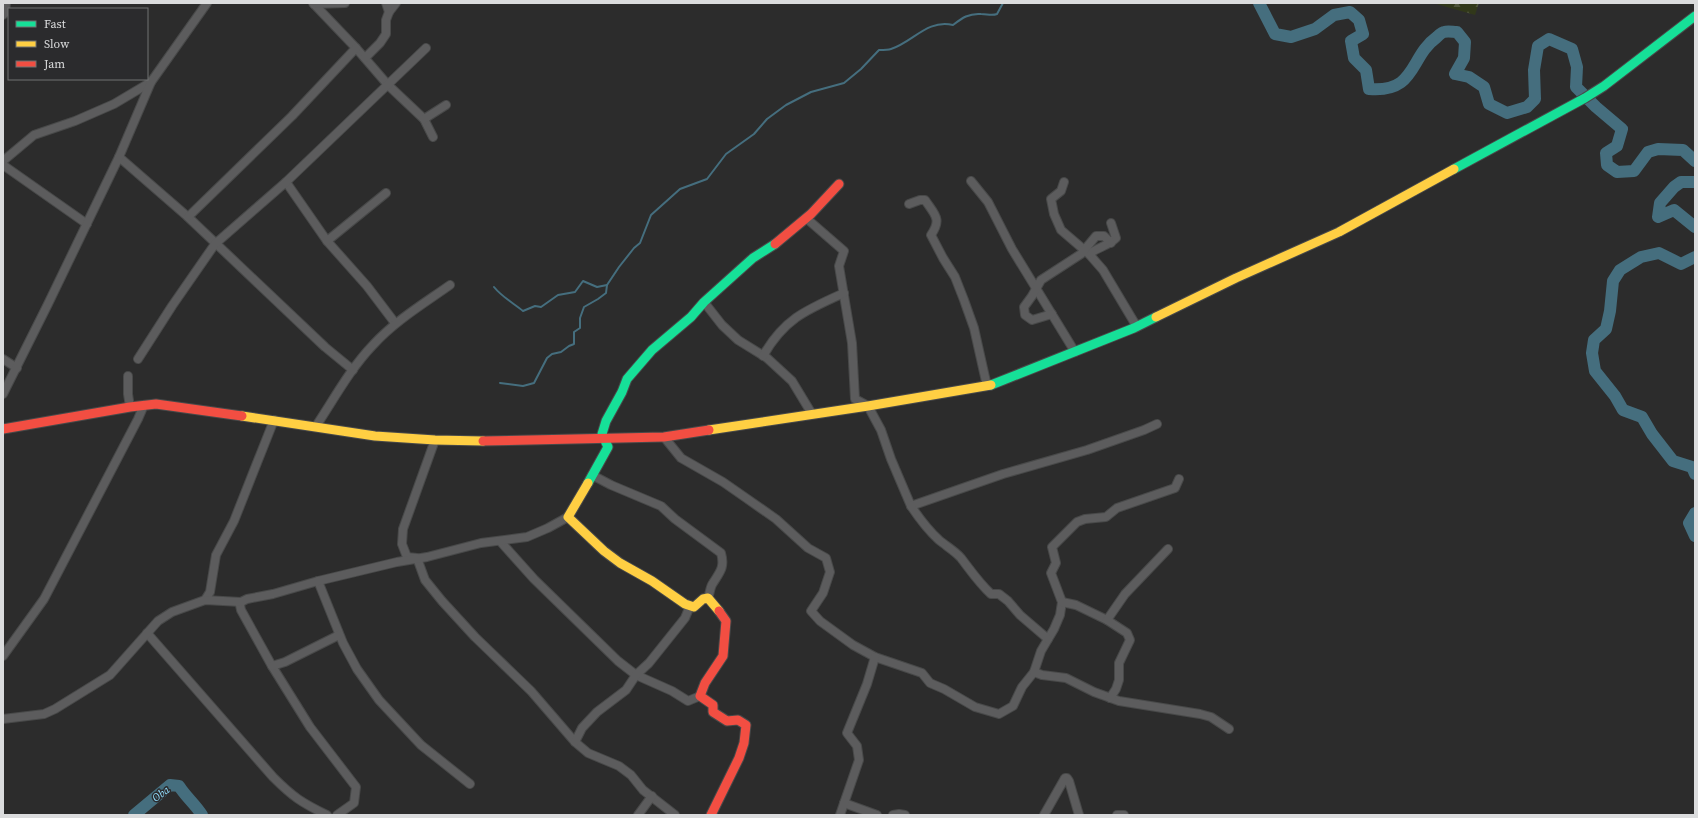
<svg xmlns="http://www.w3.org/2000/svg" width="1698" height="818" font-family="'Source Serif 4',serif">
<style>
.forest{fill:url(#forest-firs)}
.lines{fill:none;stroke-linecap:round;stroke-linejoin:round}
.stream{stroke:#456e7e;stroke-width:2}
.river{stroke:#456e7e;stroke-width:12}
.street-casing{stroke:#484949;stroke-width:10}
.fast-casing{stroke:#484949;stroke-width:11}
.slow-casing{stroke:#484949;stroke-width:11}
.jam-casing{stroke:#484949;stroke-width:11}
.street{stroke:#5c5c5d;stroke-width:8}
.fast{stroke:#16e098;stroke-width:9}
.slow{stroke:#ffcf43;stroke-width:9}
.jam{stroke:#f24e42;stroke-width:9}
.labels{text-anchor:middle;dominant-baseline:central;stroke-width:3;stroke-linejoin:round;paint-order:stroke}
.water-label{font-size:11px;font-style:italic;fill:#92defe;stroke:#2b2b2d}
</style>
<defs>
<pattern id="forest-firs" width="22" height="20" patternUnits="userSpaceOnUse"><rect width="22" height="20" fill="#31381a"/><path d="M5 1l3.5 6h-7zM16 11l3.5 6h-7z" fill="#4e543b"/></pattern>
</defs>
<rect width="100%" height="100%" fill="#2c2c2c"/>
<!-- forest -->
<polygon class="forest" points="1433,3 1479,3 1475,15"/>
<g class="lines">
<!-- stream -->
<g class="stream">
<path d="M494,287C502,297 513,303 523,311L535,306L541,307L558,295L575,292L583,281L597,287L607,285"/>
<path d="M500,383L523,386L534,383L547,358L552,354L561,352L569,346L574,344V332L580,328V318L584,307L598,299L606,293L607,285L619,267L634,248L640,243L651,215L680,189L707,179L726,154L754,134L767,119L786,105L811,92L844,83L861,69L879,50C882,50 888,50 891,49C913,42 927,19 953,25C962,18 969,13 981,14C987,14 992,16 997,14L1003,3"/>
</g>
<!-- river -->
<g class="river">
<path d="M1259,3L1275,34L1291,37L1315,29L1334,15L1350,12L1359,20L1363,34L1351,41L1354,58L1366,70L1369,89C1417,93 1409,57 1437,37C1439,35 1442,32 1444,32C1448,31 1453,32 1457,32L1465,42L1464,58L1455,74L1469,77L1484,87L1489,104L1507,113L1527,107L1535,99L1534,70L1538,46L1549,39L1572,49L1577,67L1576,87L1596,107L1622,129L1617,146L1606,153L1607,165L1617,172L1634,171L1648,152L1658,149L1683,150L1695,161"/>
<polyline points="1695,182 1681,182 1674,187 1660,203 1658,217 1674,210 1695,227"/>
<polyline points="1695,257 1681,264 1659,253 1641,257 1620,270 1613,281 1610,311 1606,329 1594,340 1592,353 1595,371 1615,396 1623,410 1642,417 1652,434 1673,461 1692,467 1695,474"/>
<polyline points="1695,513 1689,523 1695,536"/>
<path d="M134,815L170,785L179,786C186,797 195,804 202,815"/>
</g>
<!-- street casing -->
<g class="street-casing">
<g id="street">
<polyline points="313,3 356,48 388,85 424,119 433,137"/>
<polyline points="314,4 345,3"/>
<polyline points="389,12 396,3"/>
<polyline points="3,15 5,13 6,3"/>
<polyline points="365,58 380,43 386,34 386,20 389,12 386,3"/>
<polyline points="424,119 446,105"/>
<polyline points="119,157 188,217 325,347 353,370"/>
<polyline points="3,161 34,135 75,121 114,104 151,82"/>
<polyline points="3,165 87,224"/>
<polyline points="971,181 988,202 1012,249 1075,352"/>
<polyline points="286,182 327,241 367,286 395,323"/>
<polyline points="1064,182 1061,191 1051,199 1054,214 1061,230 1089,254 1103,270 1137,327"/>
<path d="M909,204L920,200H925C935,215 942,219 931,235L943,258L955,277L964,300L974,328L987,386"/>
<polyline points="188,217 292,116 356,48"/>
<polyline points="806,218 844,251 839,266 852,343 855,399 868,406 881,430 891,459 911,506 1003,474 1087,450 1144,430 1157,424"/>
<polyline points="327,241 386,193"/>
<path d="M1089,254C1098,247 1108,246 1116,238L1111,223"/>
<polyline points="704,302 722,325 738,340 767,358 792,381 812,414"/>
<polyline points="1052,314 1032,320 1025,315 1024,307 1032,296 1041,280 1081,254 1096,236 1104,236 1111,243"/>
<path d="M763,356C784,319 806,310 844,293"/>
<polyline points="3,359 17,368"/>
<polyline points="138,359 172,306 215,244 286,182 426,48"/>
<polyline points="128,376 128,394 130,407"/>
<polyline points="3,394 48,304 119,157 151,82 207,3"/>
<path d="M316,426C334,399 350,369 373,345C395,321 423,304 450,285"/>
<polyline points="664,437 681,458 723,482 746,498 776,519 808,548 826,558 830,572 823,593 811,611 820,621 853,645 875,657 922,673 930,683 944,689 975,707 999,714 1013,706 1022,687 1034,672"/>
<polyline points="435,440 403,529 402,544 407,557 417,558 425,580 442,601 475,637 531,691 575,742 588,753 619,766 631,775 643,790 675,815"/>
<path d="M592,475L611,485L661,506L675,519L721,553C725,567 720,572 713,583C710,587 710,593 708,598"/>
<polyline points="1179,479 1175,488 1117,508 1106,517 1085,519 1077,522 1052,547 1056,563 1051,573 1062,602 1060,615 1054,629 1041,651 1034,672 1042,675 1066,678 1094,692 1119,701 1200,714 1211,717 1229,729"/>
<path d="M911,506C919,518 928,530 939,540C946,546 955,551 961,558C971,571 979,583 991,594H999L1008,601L1020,615L1048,639"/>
<polyline points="500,541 534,579 618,661 636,675 672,691 688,701 700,696"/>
<polyline points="318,581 343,643 357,669 379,700 421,745 470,784"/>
<polyline points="205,600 210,592 216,555 234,521 274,420"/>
<polyline points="241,602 240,605 241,610 272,666 310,727 356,787 354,803 337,815"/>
<polyline points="1062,602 1076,605 1107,620"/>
<path d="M147,633L273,777C293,797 302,803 327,815"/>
<polyline points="3,656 44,599 138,419 144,405"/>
<polyline points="272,666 285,662 339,635"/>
<polyline points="1110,698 1116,689 1119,680 1119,663 1130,640 1127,633 1107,620 1125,594 1168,549"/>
<polyline points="3,719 44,714 55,709 110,675 158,621 172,612 205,600 241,602 247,599 273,594 318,581 397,562 427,557 481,543 527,537 548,528 568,517"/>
<polyline points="575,742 582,728 597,712 626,690 636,675 649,663 685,618 690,606"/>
<polyline points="844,803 877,815"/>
<polyline points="638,815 652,796"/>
<polyline points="840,815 859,760 857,746 847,733 867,684 875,657"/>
<polyline points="893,815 899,814 905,815"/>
<polyline points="1044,815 1065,778 1067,778 1069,781 1079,815"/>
<polyline points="1117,815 1124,815"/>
</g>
</g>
<!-- fast casing -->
<g class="fast-casing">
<g id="fast">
<polyline points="1454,169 1585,98 1604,86 1695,16"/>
<polyline points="991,385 1134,328 1156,317"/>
<polyline points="588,483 608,447 602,434 606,421 622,392 627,379 652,350 691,317 704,302 753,258 775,244"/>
</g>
</g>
<!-- slow casing -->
<g class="slow-casing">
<g id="slow">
<polyline points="1156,317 1236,278 1339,232 1454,169"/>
<polyline points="242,416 375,436 435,440 483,441"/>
<polyline points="709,430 868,406 991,385"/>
<polyline points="588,483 568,517 604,551 620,563 652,581 685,604 694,607 703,599 708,598 719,611"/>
</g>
</g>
<!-- jam casing -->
<g class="jam-casing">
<g id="jam">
<polyline points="775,244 811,214 839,184"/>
<polyline points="3,429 130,407 156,404 242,416"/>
<polyline points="483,441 664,437 709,430"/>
<polyline points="711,815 739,758 744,743 746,725 738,720 727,721 713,712 713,705 700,696 705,683 723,656 726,621 719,611"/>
</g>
</g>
<!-- street -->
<use href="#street" class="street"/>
<!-- fast -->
<use href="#fast" class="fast"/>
<!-- slow -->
<use href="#slow" class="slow"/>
<!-- jam -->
<use href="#jam" class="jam"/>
</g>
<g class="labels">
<!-- water labels -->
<g class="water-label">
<text transform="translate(161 794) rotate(-36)">Oba</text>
</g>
</g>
<!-- border -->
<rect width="1698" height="818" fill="none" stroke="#dbdcdd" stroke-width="8"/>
<!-- legend -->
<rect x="8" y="8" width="140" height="72" fill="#2b2b2d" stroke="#717273"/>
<rect x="16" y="21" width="20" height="6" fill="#16e098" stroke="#717273"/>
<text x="44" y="28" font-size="12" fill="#dbdcdd">Fast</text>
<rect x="16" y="41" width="20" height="6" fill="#ffcf43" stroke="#717273"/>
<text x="44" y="48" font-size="12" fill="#dbdcdd">Slow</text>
<rect x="16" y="61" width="20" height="6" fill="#f24e42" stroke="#717273"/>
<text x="44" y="68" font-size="12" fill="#dbdcdd">Jam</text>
</svg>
